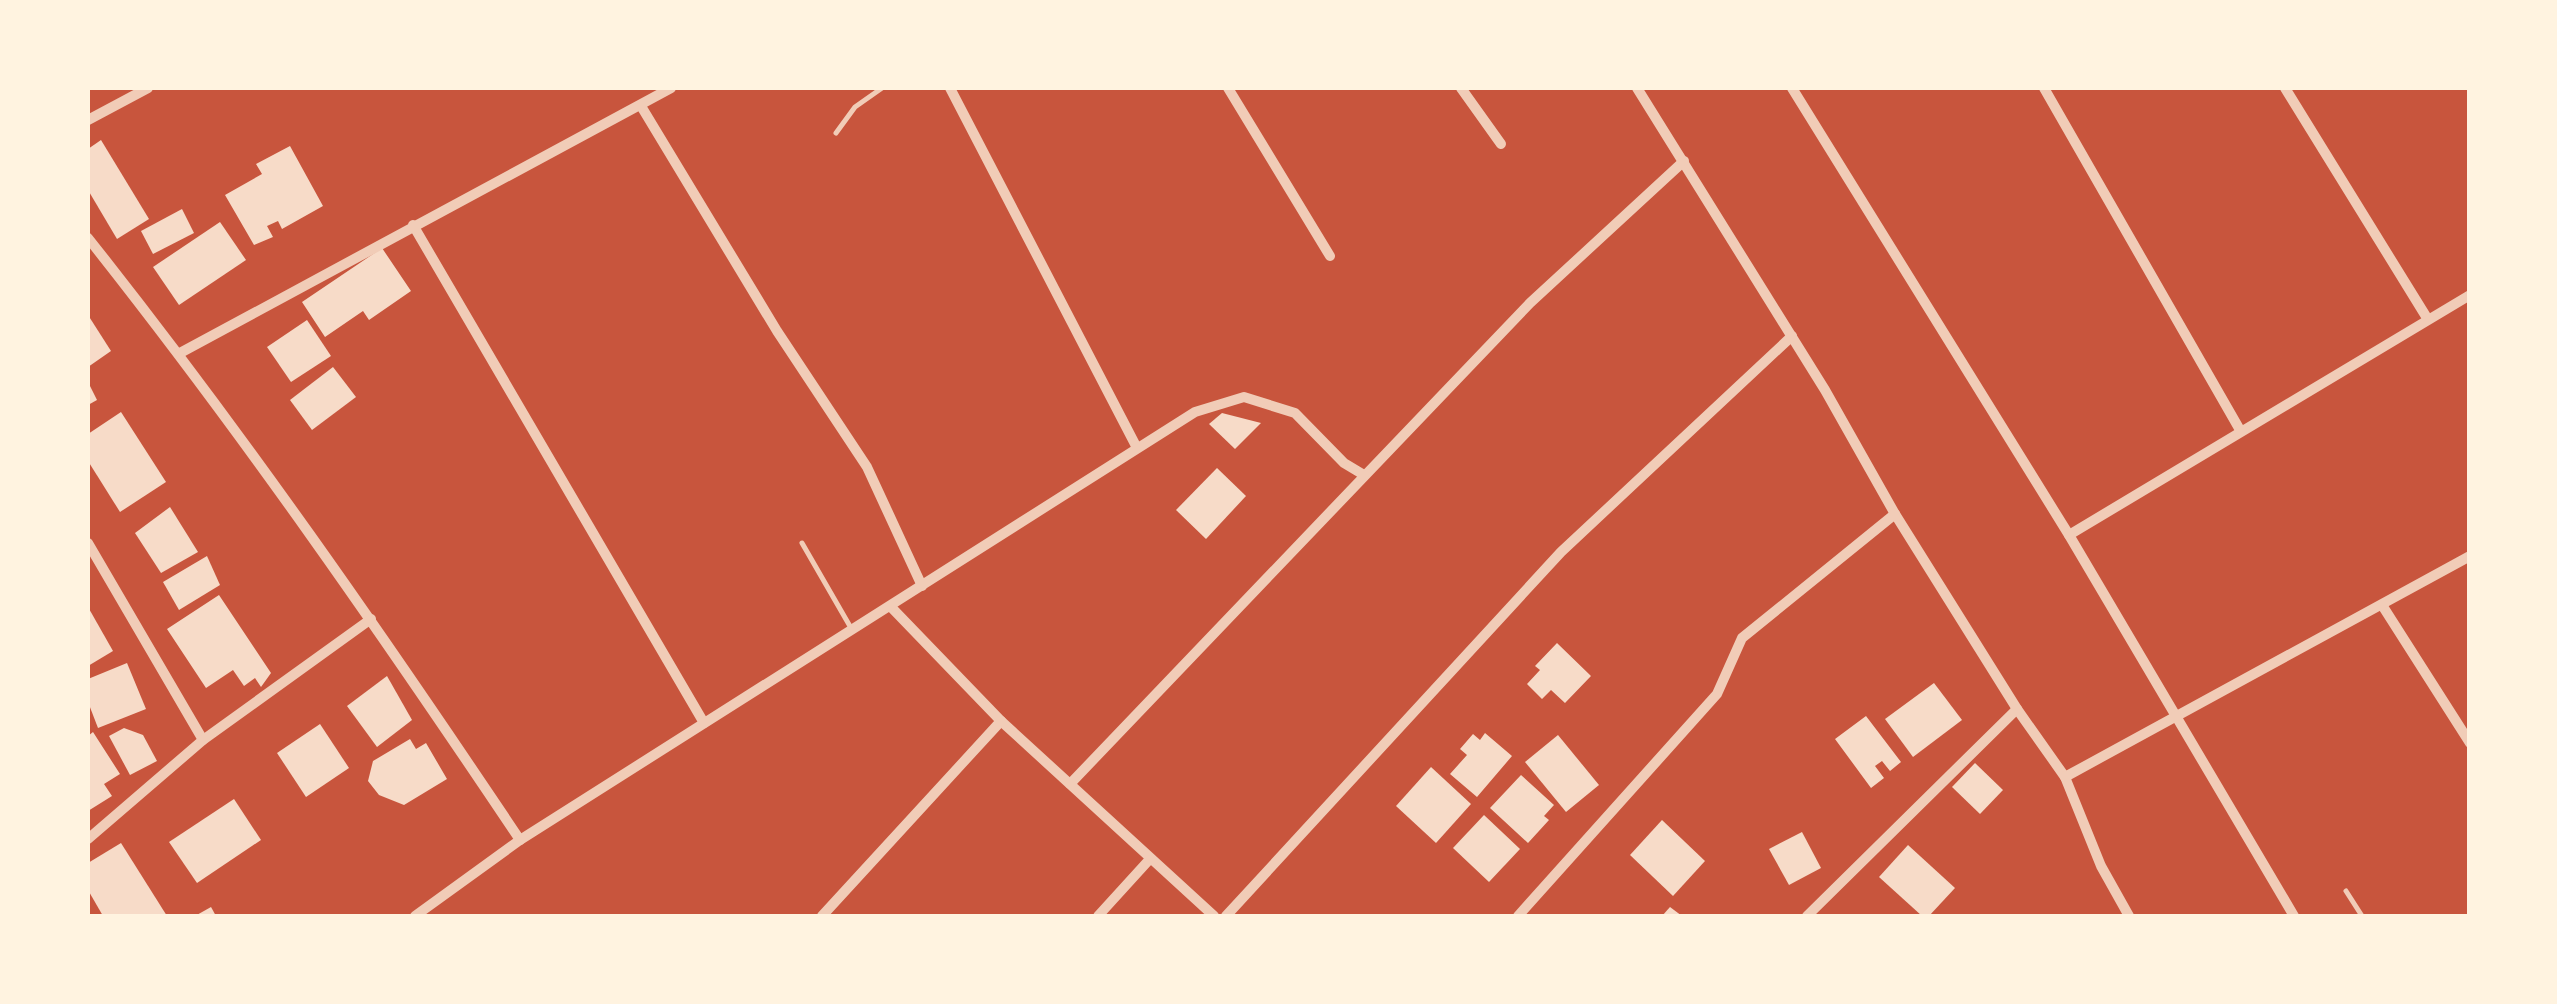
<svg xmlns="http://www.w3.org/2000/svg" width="2557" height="1004" font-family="Karla,sans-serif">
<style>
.building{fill:#f7dbc8}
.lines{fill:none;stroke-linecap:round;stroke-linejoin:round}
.service{stroke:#f1ccb7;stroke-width:5}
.minor{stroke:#f1ccb7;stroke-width:10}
</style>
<rect width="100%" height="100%" fill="#c8553d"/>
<!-- building -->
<g class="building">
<polygon points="101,140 149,219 117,239 88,190 88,149"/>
<polygon points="290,146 323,206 282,229 278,221 267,226 273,237 254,245 225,195 262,174 256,164"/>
<polygon points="182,209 194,233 153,254 141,231"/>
<polygon points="220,222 246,260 179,305 153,267"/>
<polygon points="382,248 411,291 369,320 363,311 325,337 302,302"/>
<polygon points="88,315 111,351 88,367"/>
<polygon points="307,320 331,356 291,382 267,347"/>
<polygon points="333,367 356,397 312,430 290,400"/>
<polygon points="88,382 97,400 88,405"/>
<polygon points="121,412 166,482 120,512 88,461 88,434"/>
<polygon points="1222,413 1261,423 1235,449 1209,424"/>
<polygon points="1217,468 1246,496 1206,539 1176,510"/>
<polygon points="170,507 198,552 161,573 135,533"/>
<polygon points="207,556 220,585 179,610 163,582"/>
<polygon points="219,595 271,673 261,687 255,678 244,686 233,670 206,688 167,629"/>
<polygon points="88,607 113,651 88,666"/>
<polygon points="1557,643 1591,676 1565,703 1551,690 1542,699 1527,684 1540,670 1535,666"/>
<polygon points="127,663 146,709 98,728 88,702 88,679"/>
<polygon points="387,676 412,720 377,747 347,706"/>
<polygon points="1934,683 1962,720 1913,757 1885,719"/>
<polygon points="1866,716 1901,762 1890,771 1882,761 1875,766 1884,778 1871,788 1835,739"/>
<polygon points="320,724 349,768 306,797 277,753"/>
<polygon points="124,728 143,735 157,761 130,775 109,736"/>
<polygon points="93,732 120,774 104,784 112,796 88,811 88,736"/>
<polygon points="1485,733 1512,756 1477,797 1450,774 1467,755 1460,749 1473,734 1480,740"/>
<polygon points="1558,735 1599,785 1566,812 1525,762"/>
<polygon points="410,739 416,749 426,743 447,779 404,805 379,795 368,781 373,761"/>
<polygon points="1975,763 2003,790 1980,814 1952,787"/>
<polygon points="1431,767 1471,804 1436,843 1396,806"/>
<polygon points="1521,775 1554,805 1544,816 1549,820 1528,843 1490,808"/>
<polygon points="234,799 261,840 197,883 169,842"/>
<polygon points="1484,815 1520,849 1489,882 1453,848"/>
<polygon points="1662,820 1705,861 1673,896 1630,855"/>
<polygon points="1802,832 1821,868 1789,885 1769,849"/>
<polygon points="121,843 167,916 103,916 88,890 88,863"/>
<polygon points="1908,845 1955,888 1929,916 1922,916 1879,877"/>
<polygon points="211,907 216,916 195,916"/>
<polygon points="1670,907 1682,916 1662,916"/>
</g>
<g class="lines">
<!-- service -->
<g class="service">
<polyline points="836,133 855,107 882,88"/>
<polyline points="802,543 851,628"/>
<polyline points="2346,891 2362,916"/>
</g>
<!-- minor -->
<g class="minor">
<polyline points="950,88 1136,446"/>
<polyline points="1228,88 1330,256"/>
<polyline points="1461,88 1501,144"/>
<polyline points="1637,88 1825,390 1895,514 2017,709 2065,777 2101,866 2129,916"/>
<polyline points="1792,88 2069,535 2294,916"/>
<polyline points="2044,88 2240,430"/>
<polyline points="2285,88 2427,318"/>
<polyline points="641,106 777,331 867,467 922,586"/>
<polyline points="88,120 148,88"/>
<polyline points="413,225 704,723"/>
<path d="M88,238C242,432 382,634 520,840"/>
<polyline points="180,353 671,88"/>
<polyline points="2069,535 2470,295"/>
<polyline points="88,543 203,740"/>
<polyline points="2382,605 2470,743"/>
<polyline points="891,607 1001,721 1214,916"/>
<polyline points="2065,777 2470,556"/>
<polyline points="1070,784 1530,303 1684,161"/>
<polyline points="88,839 203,740 371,619"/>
<polyline points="415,916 520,840 1195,412 1244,397 1295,413 1344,463 1364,475"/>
<polyline points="822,916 1001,721"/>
<polyline points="1098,916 1149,860"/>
<polyline points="1226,916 1561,552 1792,336"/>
<polyline points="1518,916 1717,694 1742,638 1895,514"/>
<polyline points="1807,916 2017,709"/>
</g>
</g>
<!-- border -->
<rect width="2557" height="1004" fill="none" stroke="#fff3e0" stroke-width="180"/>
</svg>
